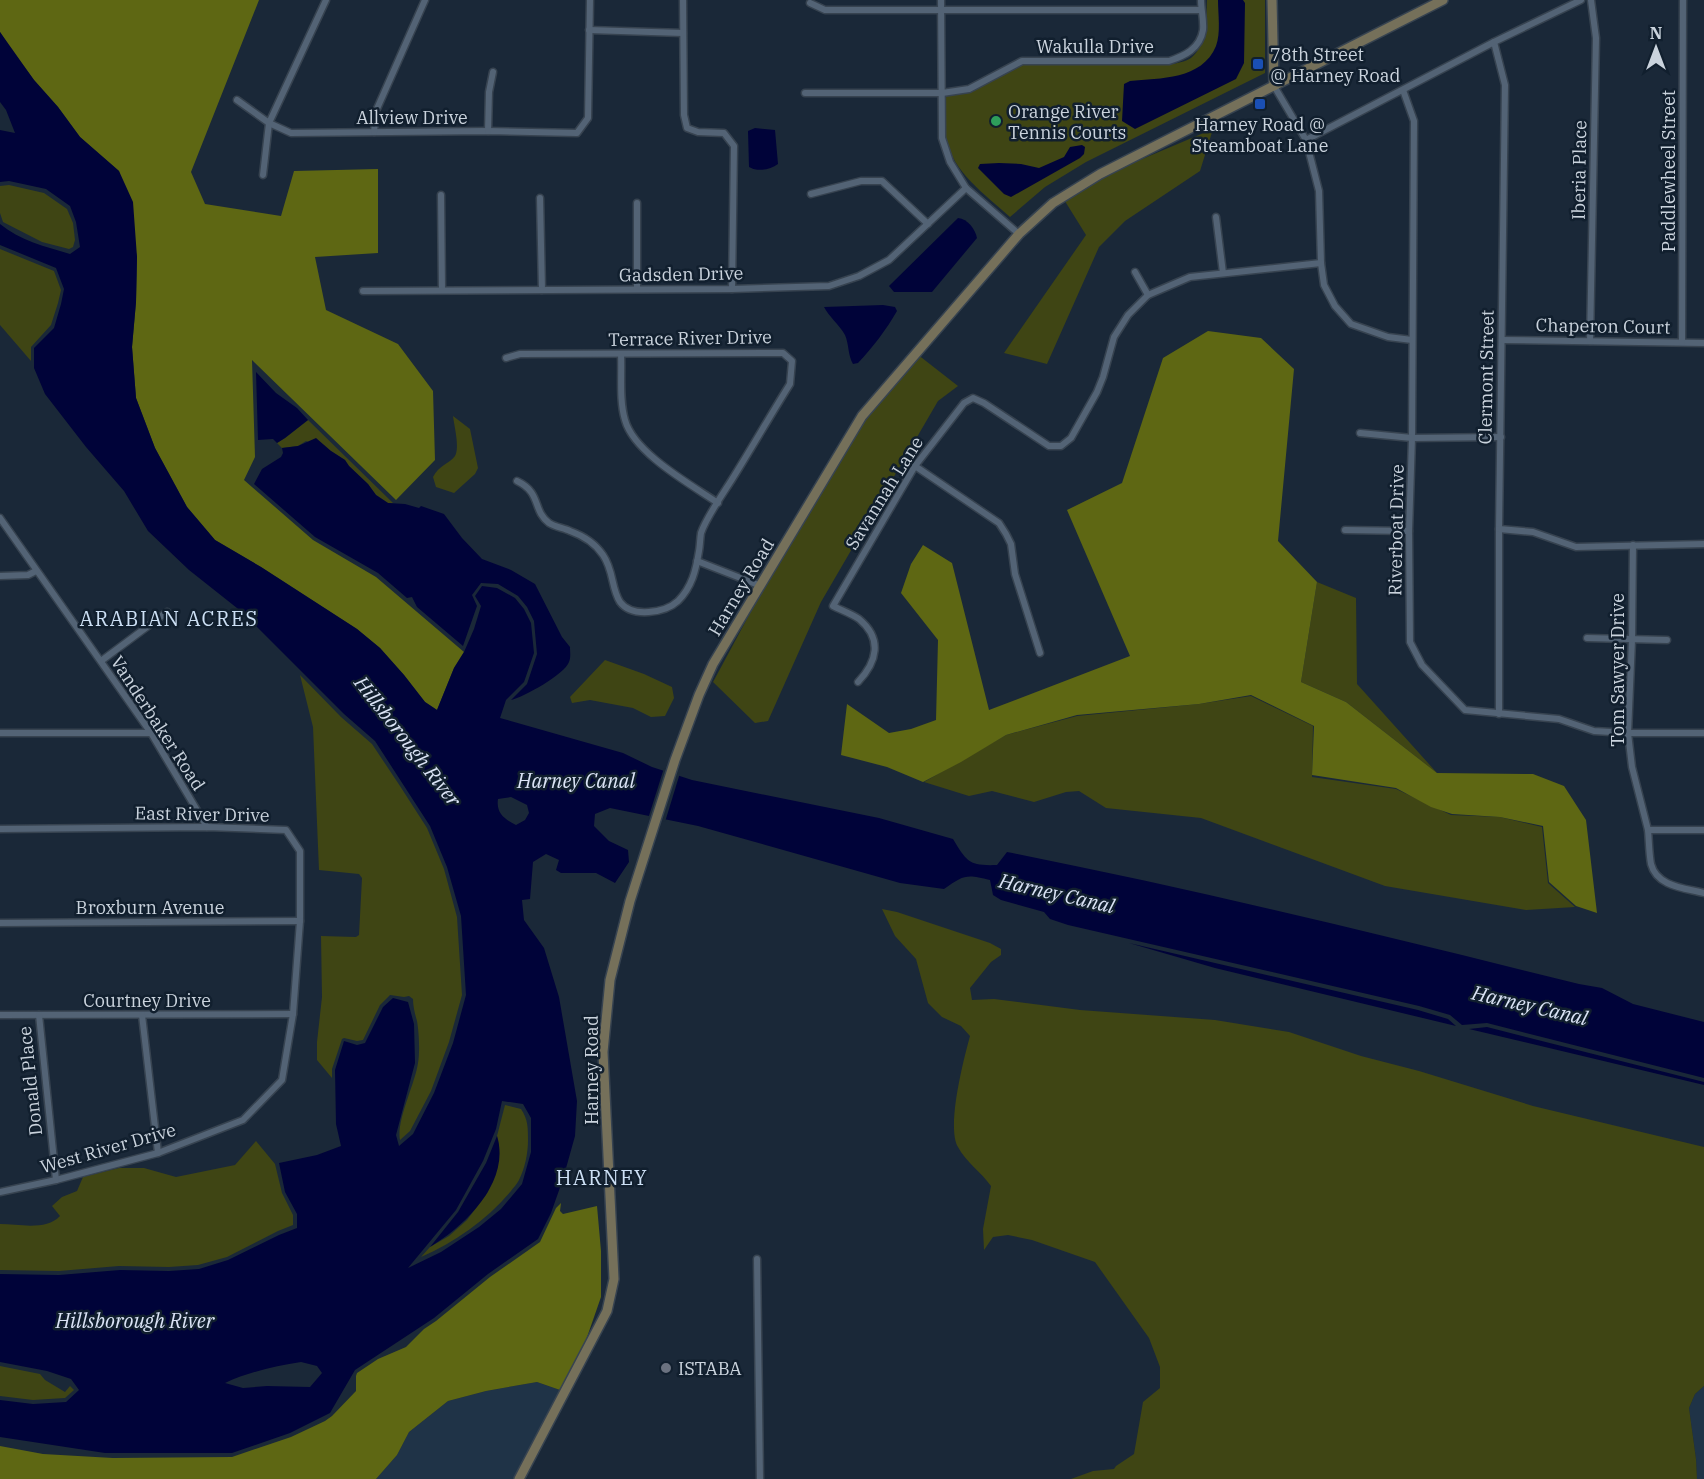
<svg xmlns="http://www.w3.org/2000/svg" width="1704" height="1479" font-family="'IBM Plex Serif',serif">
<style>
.built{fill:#1f3347}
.green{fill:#3f4514}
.forest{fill:#5e6713}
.water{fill:#000339;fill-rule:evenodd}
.pier{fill:#1a2838}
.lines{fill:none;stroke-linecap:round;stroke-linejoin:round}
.street-casing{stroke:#374350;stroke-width:9}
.secondary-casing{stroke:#374350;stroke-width:12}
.street{stroke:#536375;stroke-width:6}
.secondary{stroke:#75705a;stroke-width:9}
.transit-dot{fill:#1a4fb4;stroke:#111f2e;stroke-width:2}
.leisure-dot{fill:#2e9e5b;stroke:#111f2e;stroke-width:2}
.worship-dot{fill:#6b7280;stroke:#111f2e;stroke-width:2}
.labels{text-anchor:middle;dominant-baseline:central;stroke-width:5;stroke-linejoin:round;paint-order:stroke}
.street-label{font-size:18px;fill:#cad3dd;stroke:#111f2e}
.poi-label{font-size:18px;fill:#cad3dd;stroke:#111f2e;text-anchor:start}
.neighbourhood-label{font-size:20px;letter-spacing:1.5px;fill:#cde0f5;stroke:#111f2e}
.water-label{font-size:20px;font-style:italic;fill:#dbe4f6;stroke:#111f2e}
</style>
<rect width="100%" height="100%" fill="#1a2838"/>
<!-- built -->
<g class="built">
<polygon points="537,1382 560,1390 514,1479 376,1479 397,1455 409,1432 448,1401 486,1391"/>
<polygon points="1704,1386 1704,1479 1697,1479 1696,1459 1689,1408 1695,1394"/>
</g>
<!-- green -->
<g class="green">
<path d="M1207,0H1265V73L1086,162L1045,187L1010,217C985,194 953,173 946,138C944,124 945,109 944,95L969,92L1024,64L1169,65C1175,63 1186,62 1191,58C1208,44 1206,19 1207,0Z"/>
<polygon points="1213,129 1200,171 1125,221 1099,247 1047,364 1004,353 1086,235 1063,198 1102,176"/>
<polygon points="9,185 44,193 67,209 73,223 75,240 73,247 69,249 42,242 3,222 0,213 0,186"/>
<polygon points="0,249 54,271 61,290 58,303 51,325 31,347 31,361 0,325"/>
<polygon points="917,354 958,386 938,401 821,602 768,721 755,723 713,682 770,576 854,432"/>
<path d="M453,416L470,429L478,468L475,474L454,493L436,487L433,477C439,465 449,464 455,456C460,448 454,425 453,416Z"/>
<polygon points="308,420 393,503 395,503 388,503 376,495 368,484 349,466 345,460 331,451 306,441 298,446 282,448 277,443 285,438"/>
<polygon points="1317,582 1356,598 1357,684 1437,773 1346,702 1301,682"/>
<polygon points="605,660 644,674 672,687 674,698 665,716 651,717 633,708 590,700 572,703 570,697"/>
<path d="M300,675L341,717L372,744L400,786L427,828L444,869L457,917L462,995L449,1042L431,1091L410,1131L400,1140C396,1121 415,1084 418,1063C420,1052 419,1032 417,1021C415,1014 413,1007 413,999L409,996L404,997L390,995L380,1005L363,1040L357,1041L344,1038L342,1039L332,1069V1078L317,1060V1042L322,997L321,936L356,937L359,935L362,878L359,874L319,870L313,727Z"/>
<polygon points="1251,696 1313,726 1312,777 1396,789 1451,815 1500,817 1542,827 1548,883 1575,907 1526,910 1385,886 1201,818 1106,808 1079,791 1066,792 1034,802 992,791 969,796 924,782 1006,735 1077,716 1199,704"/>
<path d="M882,909L897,912L990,943L1001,949V955L991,962L970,988L972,1000L994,999L1080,1010L1215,1020L1289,1032L1361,1056L1419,1071L1533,1106L1704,1147V1386L1695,1394L1689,1408L1696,1459L1697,1479H1071L1093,1471L1114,1469L1116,1466L1134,1454L1143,1402L1160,1388V1367L1149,1338L1095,1262L1032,1240L1008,1235L993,1237L984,1250L983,1229L991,1186C981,1172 966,1162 958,1147C946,1127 964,1058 970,1036L961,1026L942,1017L928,1003L916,959L895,936Z"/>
<path d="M505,1105L521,1109C528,1119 528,1128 528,1140C528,1153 525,1168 519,1180C517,1184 513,1188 511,1191C487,1220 455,1242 421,1257L430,1247L449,1236L467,1220L488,1192L499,1145L497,1136Z"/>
<path d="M256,1141L275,1164L282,1193L293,1215V1225L278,1231L227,1257L198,1265L169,1267L119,1266L59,1271L0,1270V1224C19,1224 46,1231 60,1216L52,1206L62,1197L77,1191L83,1177L119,1168H144L176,1177L235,1165Z"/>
<polygon points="0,1366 40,1374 45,1380 65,1392 70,1386 74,1390 65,1398 33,1400 0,1396"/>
</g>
<!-- forest -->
<g class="forest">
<polygon points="0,0 259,0 191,172 205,204 281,216 294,171 378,169 378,253 315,257 326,310 398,344 433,391 435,460 396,500 252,360 255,457 244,480 313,540 376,577 464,652 454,668 437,710 425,702 404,675 380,648 357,629 261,567 215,540 187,507 155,448 136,398 132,347 136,302 137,257 119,171 80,137 58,107 34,80 11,49 0,32"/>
<polygon points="1208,331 1261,338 1294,369 1278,541 1317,582 1301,682 1346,702 1437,773 1533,774 1564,786 1586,820 1597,913 1576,906 1549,882 1543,826 1500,817 1452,814 1431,807 1396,788 1312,775 1314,726 1251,695 1199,704 1077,715 1006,735 961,762 923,782 887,767 841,755 847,704 889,733 911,729 936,720 938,640 901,593 911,564 923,545 952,563 989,710 1130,656 1067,510 1122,483 1163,358"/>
<polygon points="561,1203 560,1211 563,1214 597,1206 601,1251 601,1297 585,1343 560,1390 537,1382 486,1391 448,1401 409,1432 397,1455 376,1479 0,1479 0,1446 43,1454 113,1458 232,1457 291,1437 325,1421 332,1416 356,1391 356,1376 357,1373 378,1359 406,1347 424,1329 436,1321 490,1277 540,1242 556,1208"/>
</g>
<!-- water -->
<g class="water">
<path d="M1218,0H1243L1245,3L1244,63L1236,79L1135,129L1122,121L1124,84L1130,81C1160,78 1202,80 1216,46C1221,33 1218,14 1218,0Z"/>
<path d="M0,32L34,80L58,107L80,137L119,171L133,202L137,257L136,302L132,347L136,398L155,448L187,507L215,540L261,567L357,629L380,648L404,675L425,702L437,710L454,668L464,652L474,629L481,606L475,596L482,586L497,588L515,598L524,609L531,623L534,653L524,682L506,700L500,718L623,753L652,767L692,780L879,818L953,839C967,862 969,866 997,865L1007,852C1199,890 1389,937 1579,984L1602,988L1633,1004L1704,1022V1078L1487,1023L1462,1025L1450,1015L1419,1006L1068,925L1050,919L1044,912L1001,900L993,895L990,880C966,874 964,875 944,889L900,883L698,826L610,808L595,814L594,826L609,841L628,850L629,862L615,883L596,873H561L556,870L559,860L546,854L533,862L530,899L522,900L524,920L544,948L559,997L577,1101L575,1136L563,1179L551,1213L538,1239L488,1274L434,1318L355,1370L330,1413L290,1433L232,1453H105L0,1437V1400L33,1404L66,1402L79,1390L71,1379L47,1371L0,1362V1274L59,1275L120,1270L169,1271L199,1269L228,1260L279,1235L297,1228V1214L285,1192L279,1163L317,1155L341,1146L336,1124L335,1070L344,1041L357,1045L365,1043L383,1007L393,998L408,1002L414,1024L415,1063L396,1135L399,1146L413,1134L434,1093L453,1043L466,995L461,916L447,867L430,826L375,741L344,714L242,612L189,570L148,531L124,491L86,447L45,394L34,368V348L54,328L61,304L64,289L56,268L0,245V224C19,240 46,247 70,254L80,247L76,222L70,206L46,189L9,181L0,182V130L15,133L6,110L0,102ZM511,797L527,805L529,813L525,820L516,825C504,819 496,813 498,799ZM502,1101L523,1104L531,1118V1152L522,1184L501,1209L479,1227L441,1252L408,1268L456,1210L483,1161L496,1129ZM301,1362L317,1366L322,1373L310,1387L267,1386L243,1388L225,1383C249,1372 275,1366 301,1362Z"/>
<path d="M755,128L775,130L778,164C770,170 758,172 749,167L748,131Z"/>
<polygon points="1082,145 1085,147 1084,154 1080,158 1011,197 1004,194 978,168 980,164 999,163 1021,164 1039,168 1064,157 1070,147"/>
<path d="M958,218C968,219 975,229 977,238L932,292H894L889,286Z"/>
<path d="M883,305L895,307L897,311C886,330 873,347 858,363L853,364C848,356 849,344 845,335C839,324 829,317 824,307Z"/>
<polygon points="256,372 276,393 297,408 308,420 285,438 277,443 273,439 258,440"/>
<path d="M316,438L331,451L345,460L349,466L368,484L376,495L388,503L405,504L419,508L421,506L444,514L462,538L482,559L511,570L535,584L562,637L570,647C570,651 571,658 569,662C565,674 524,697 511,700L527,684L537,654L534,621L527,607L518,596L498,584L481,583L472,595L477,606L463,646L417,607L412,597L407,598L378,573L315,537L254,484L262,469L281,457L283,453L282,448L298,446Z"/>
<polygon points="1129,943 1418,1010 1448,1019 1456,1026 1215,968"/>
<polygon points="1487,1027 1704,1082 1704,1085 1469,1029"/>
<path d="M497,1136C511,1182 465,1226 430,1247L458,1212L486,1163Z"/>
</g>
<!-- pier -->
<polygon class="pier" points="664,768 680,773 665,822 648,819"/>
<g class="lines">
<!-- street casing -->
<g class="street-casing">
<g id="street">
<polyline points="683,0 684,115 687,128 698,132 724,133 734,146 732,289"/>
<polyline points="941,0 942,138 950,162 966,188 1019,234"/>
<polyline points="810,3 825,10 1201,10"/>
<polyline points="589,30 683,33"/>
<polyline points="1494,42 1505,85 1499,529 1499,714"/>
<polyline points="1274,86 1306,140 1319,191 1321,263 1324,285 1335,306 1351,324 1388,337 1412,340"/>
<polyline points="1403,90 1414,121 1412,438 1409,531 1410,642 1422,665 1465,710 1559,719 1594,731 1628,733 1704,733"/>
<path d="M805,93H942L969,89L1022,61H1169C1184,56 1200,49 1203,30C1204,20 1201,10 1201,0"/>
<polyline points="237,100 269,123 291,133 488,131 577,133 588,118 590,0"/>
<polyline points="488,131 489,92 493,72"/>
<polyline points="374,132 376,111 425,0"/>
<polyline points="1306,140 1494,42 1581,0"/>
<polyline points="263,175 269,123 326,0"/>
<polyline points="811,194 861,181 882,181 928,224"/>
<polyline points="441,195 442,290"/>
<polyline points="540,198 542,290"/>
<polyline points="637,203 637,289"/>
<polyline points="1216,217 1223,273"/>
<polyline points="1135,272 1148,295"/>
<polyline points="363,291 732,289 829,286 859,276 889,260 966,188"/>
<polyline points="1502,340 1704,343"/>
<polyline points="1590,341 1596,38 1591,0"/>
<polyline points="1682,342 1683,0"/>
<path d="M621,354C622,375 619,400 625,420C634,453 690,484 718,503"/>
<path d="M506,358L520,354L783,353L792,361L790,384C770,416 751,449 731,481C722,495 706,518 701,533C700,539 700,546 699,551C696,570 692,587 678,601C665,613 632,618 620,602C611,588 614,571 603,555C595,543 584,536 570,531C564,528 555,527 549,523C532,510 542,493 517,481"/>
<polyline points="1360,433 1412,438 1501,437"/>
<polyline points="915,466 999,523 1006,534 1011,544 1015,574 1040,653"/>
<polyline points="0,518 151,733 207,827"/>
<polyline points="1499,529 1533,532 1576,547 1704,544"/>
<polyline points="1345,530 1409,531"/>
<polyline points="1633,545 1632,640 1628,733 1632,767 1648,830"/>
<polyline points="697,561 761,586"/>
<polyline points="0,576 28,575 36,571"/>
<polyline points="1587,638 1667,640"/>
<polyline points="101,661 167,612"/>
<path d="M858,682C877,662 883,639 859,619C852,614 841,610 833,606L915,466L964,403L973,398L984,403L1049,446H1061L1071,438L1097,392L1103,377L1114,337L1128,315L1148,295L1190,277L1321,263"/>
<polyline points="0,733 151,733"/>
<polyline points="0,829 207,827 286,830 300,851 300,921 293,1014 282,1080 243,1120 158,1153 56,1180 0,1192"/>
<path d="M1704,830H1648C1649,841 1649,853 1651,864C1657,887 1685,888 1704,893"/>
<polyline points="0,923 300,921"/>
<polyline points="0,1015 293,1014"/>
<polyline points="39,1015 56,1180"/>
<polyline points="142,1015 158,1153"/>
<polyline points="757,1259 760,1479"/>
</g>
</g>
<!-- secondary casing -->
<g class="secondary-casing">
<g id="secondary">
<polyline points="1272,0 1274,86"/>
<polyline points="519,1479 607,1311 614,1279 603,1052 610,980 630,901 675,760 699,695 713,664 862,416 1019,234 1053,203 1100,174 1443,0"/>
</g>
</g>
<!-- street -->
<use href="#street" class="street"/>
<!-- secondary -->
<use href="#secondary" class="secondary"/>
</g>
<!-- markers -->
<g class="transit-dot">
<rect x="1252" y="58" width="12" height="12" rx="3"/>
<rect x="1254" y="98" width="12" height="12" rx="3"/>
</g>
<circle class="leisure-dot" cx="996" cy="121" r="6"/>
<circle class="worship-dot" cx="666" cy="1368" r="6"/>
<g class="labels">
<!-- street labels -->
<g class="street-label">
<text x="1095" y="46">Wakulla Drive</text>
<text x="412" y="117">Allview Drive</text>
<text transform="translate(1579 170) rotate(-89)">Iberia Place</text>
<text transform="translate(1668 171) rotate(-90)">Paddlewheel Street</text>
<text transform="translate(681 274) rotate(-1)">Gadsden Drive</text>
<text transform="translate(1603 326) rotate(1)">Chaperon Court</text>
<text transform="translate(690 338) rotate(-1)">Terrace River Drive</text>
<text transform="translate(1486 377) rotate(-89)">Clermont Street</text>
<text transform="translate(884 493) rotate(-58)">Savannah Lane</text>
<text transform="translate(1396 530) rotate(-89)">Riverboat Drive</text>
<text transform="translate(741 587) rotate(-59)">Harney Road</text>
<text transform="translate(1617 670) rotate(-90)">Tom Sawyer Drive</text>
<text transform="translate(158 723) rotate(57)">Vanderbaker Road</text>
<text transform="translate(202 814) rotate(1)">East River Drive</text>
<text x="150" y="907">Broxburn Avenue</text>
<text x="147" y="1000">Courtney Drive</text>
<text transform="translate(591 1070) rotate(-90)">Harney Road</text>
<text transform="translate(30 1081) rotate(-96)">Donald Place</text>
<text transform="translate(108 1148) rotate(-16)">West River Drive</text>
</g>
<!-- poi labels -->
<g class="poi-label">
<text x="1270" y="54">78th Street<tspan x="1270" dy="21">@ Harney Road</tspan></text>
<text x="1008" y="111">Orange River<tspan x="1008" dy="21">Tennis Courts</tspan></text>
<text x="1260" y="124" text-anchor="middle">Harney Road @<tspan x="1260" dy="21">Steamboat Lane</tspan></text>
<text x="678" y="1368">ISTABA</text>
</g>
<!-- neighbourhood labels -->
<g class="neighbourhood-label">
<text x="169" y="618">ARABIAN ACRES</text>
<text x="602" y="1177">HARNEY</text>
</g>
<!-- water labels -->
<g class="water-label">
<text transform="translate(408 741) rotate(52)">Hillsborough River</text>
<text x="576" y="780">Harney Canal</text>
<text transform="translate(1057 893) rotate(13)">Harney Canal</text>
<text transform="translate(1530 1005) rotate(13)">Harney Canal</text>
<text x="135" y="1320">Hillsborough River</text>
</g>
</g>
<!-- north arrow -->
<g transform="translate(1656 48)" stroke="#111f2e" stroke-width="4.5" paint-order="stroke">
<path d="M0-4.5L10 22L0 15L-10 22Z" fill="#cad3dd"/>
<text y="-9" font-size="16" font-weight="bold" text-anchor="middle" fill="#cad3dd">N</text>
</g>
</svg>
